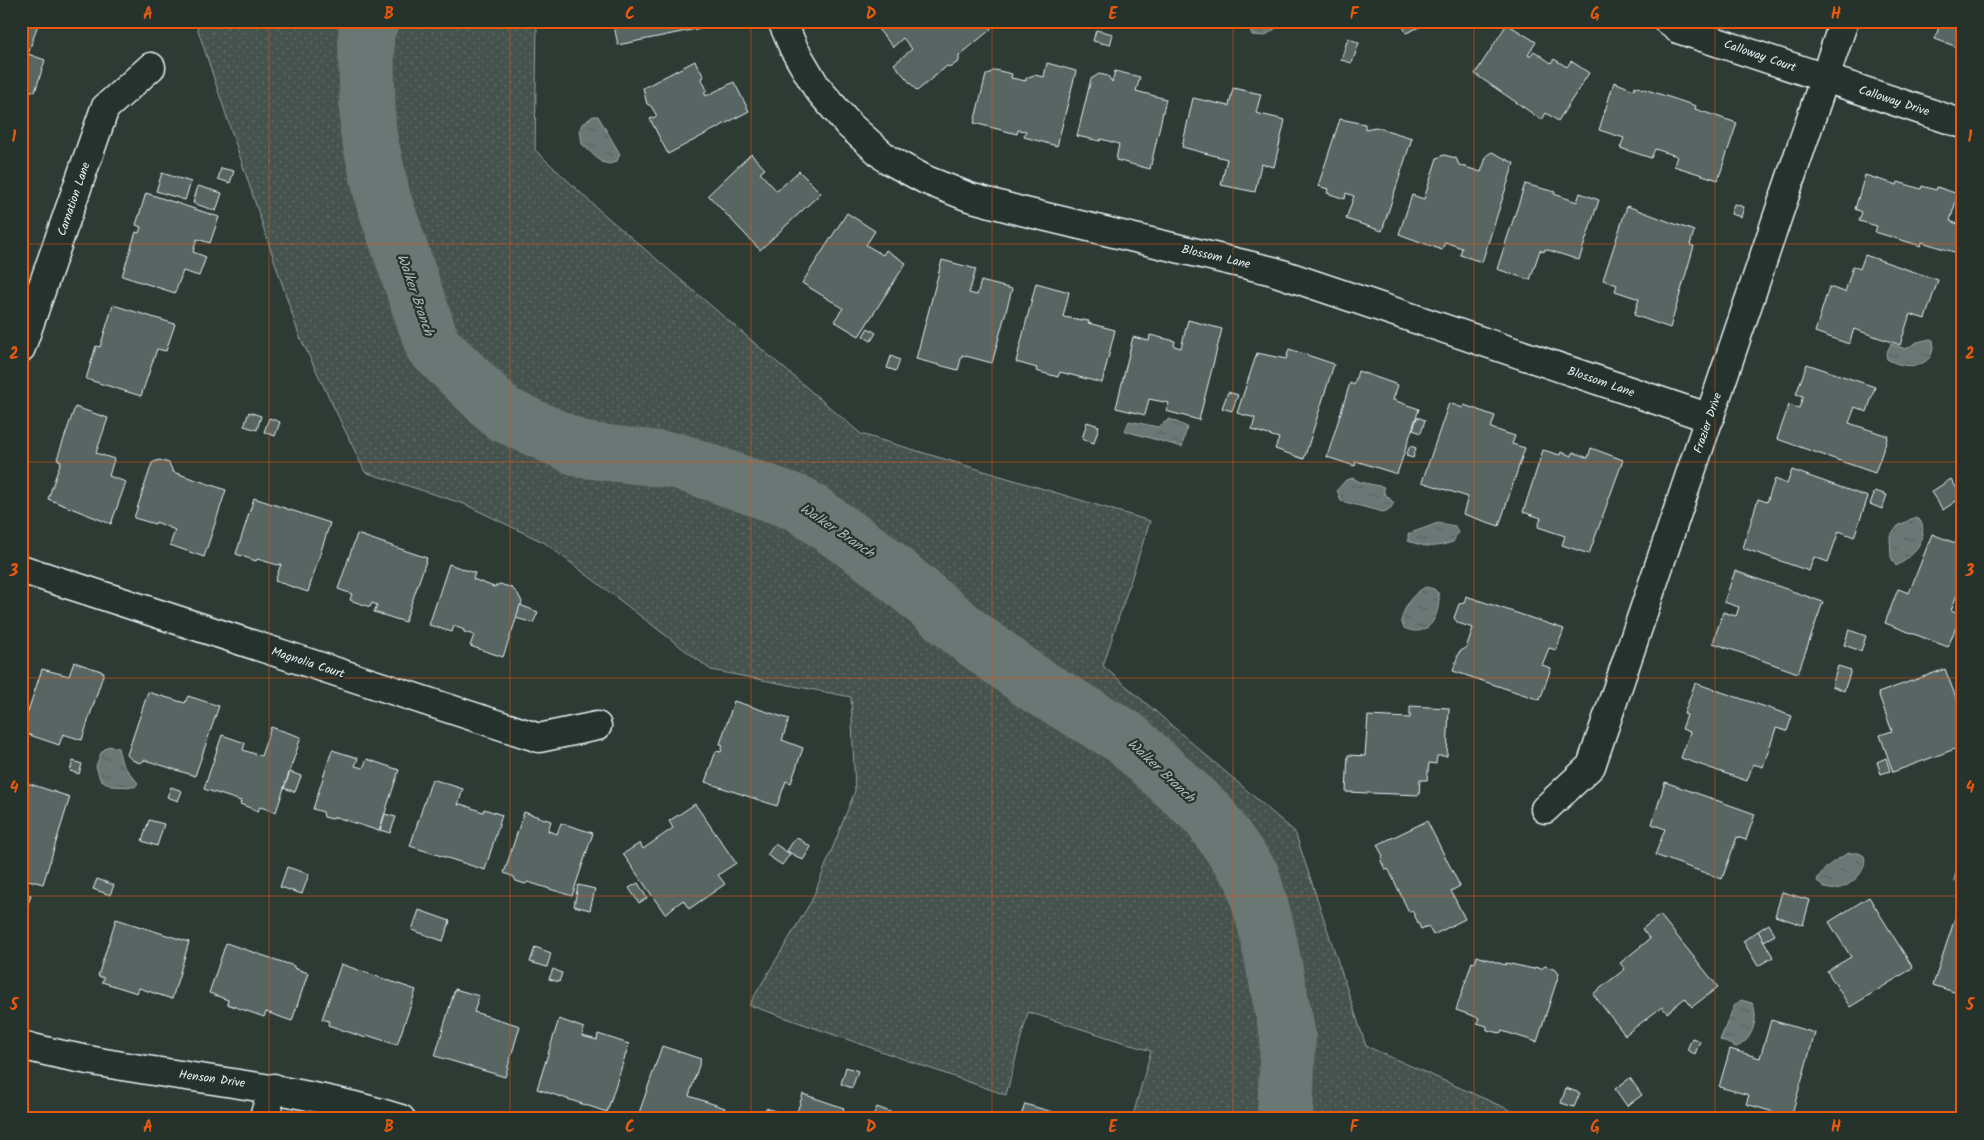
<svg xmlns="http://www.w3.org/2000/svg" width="1984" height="1140" font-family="Kalam,sans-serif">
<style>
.green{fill:url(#green-dots);stroke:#96a2a3}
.water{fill:url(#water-ripples);stroke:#9da8a9}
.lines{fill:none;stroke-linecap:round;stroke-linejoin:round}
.river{stroke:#6b7775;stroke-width:56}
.building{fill:#596563;stroke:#e8f1f8}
.minor-casing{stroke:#e8f1f8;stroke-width:31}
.minor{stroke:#26332d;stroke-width:28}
.grid{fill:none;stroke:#e8590c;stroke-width:1;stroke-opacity:0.55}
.labels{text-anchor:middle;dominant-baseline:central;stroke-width:4.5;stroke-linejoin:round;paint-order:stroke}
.street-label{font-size:12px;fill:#e8f1f8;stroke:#26332d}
.water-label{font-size:14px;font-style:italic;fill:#b0babd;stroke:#26332d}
.neatline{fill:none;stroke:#e8590c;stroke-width:2}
.grid-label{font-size:16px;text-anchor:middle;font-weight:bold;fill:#e8590c}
</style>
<defs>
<pattern id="green-dots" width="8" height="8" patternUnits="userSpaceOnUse" patternTransform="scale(1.25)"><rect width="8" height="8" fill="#45524e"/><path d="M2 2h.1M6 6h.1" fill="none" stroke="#606b68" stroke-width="1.8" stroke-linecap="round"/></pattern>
<pattern id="water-ripples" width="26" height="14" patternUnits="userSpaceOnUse" patternTransform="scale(1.25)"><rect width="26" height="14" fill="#6b7775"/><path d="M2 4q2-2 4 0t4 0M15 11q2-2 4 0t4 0" fill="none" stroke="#586060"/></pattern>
</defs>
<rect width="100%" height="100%" fill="#2e3b35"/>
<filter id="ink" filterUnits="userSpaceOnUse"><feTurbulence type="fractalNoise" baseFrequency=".02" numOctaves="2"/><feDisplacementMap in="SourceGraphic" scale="10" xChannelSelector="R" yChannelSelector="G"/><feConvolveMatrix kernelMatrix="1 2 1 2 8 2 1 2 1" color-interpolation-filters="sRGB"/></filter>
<g filter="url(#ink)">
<!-- green -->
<polygon class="green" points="195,21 537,21 535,150 599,210 861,434 1150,521 1103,666 1295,832 1366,1046 1530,1119 1132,1119 1151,1051 1028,1012 1006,1095 749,1005 812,900 855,791 851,697 711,670 545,543 464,504 365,472 299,335"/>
<!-- water -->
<g class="water">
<polygon points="1247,21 1286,21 1283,26 1276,28 1265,36 1252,35"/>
<polygon points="593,116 598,116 620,154 617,161 610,164 601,162 582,144 580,130 583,124"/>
<path d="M1930,339L1933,340C1937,368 1906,371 1887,359L1886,354L1891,344L1906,349L1917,342Z"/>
<polygon points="1170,419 1187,427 1182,447 1125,431 1129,421 1158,427"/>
<polygon points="1353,478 1360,482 1384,487 1384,493 1394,503 1389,510 1383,512 1341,501 1337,490 1346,480"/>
<path d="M1913,518L1919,519L1922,524C1926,542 1912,558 1896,566L1891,557L1890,536L1898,526Z"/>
<path d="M1438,523L1455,526L1458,532L1453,542C1433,548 1429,548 1408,541V534Z"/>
<path d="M1426,587L1434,589L1439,594C1440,614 1430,640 1404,628L1401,621C1405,606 1411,594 1426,587Z"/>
<polygon points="108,746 118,748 122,764 138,783 135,787 111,786 100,779 96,766 101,753"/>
<path d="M1849,853H1859L1864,856C1871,876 1830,904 1817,880C1823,867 1837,859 1849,853Z"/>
<path d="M1741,1000L1752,1003C1760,1017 1752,1042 1736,1047L1720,1040L1734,1006Z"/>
</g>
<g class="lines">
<!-- river -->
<polyline class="river" points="371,21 366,34 368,131 383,199 433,346 503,414 583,450 678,461 800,504 874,556 967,634 1036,685 1126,738 1208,814 1252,876 1266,926 1288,1036 1285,1119"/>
</g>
<!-- building -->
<g class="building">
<polygon points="21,21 39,21 28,54 45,60 35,92 21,87"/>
<polygon points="613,21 710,21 711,26 618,45"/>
<polygon points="887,21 985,21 991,29 959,56 959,61 951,67 947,66 917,91 894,64 912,49 903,38 893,47 878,29"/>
<polygon points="1401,21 1433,21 1406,33"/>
<polygon points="1941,21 1963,21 1963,49 1935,39"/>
<polygon points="1507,24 1536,42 1528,55 1530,56 1534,51 1551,63 1554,59 1567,67 1571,61 1589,73 1558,121 1546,113 1542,120 1475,74"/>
<polygon points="1096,30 1113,34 1110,45 1093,41"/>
<polygon points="1348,38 1359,43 1352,63 1341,60"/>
<polygon points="695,61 704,77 701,78 707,90 704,92 706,96 734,82 749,111 668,154 650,119 657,116 651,106 647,104 643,88"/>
<polygon points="1047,63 1076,71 1057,146 1024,137 1026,131 1018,130 1017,134 974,123 986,75 995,70 1012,74 1011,78 1026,81 1026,78 1034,75 1044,77"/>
<polygon points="1115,71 1140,77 1136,91 1166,99 1150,169 1116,160 1119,144 1101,139 1100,141 1077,136 1091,79 1099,74 1108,76 1112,82"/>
<polygon points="1614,82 1634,90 1635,86 1696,106 1695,109 1737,123 1718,180 1674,166 1677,156 1655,149 1651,158 1620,148 1624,138 1599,130"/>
<polygon points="1233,88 1261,94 1256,113 1285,120 1274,167 1261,164 1255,192 1221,185 1227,159 1182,147 1193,98 1229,106"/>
<polygon points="1340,119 1365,124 1365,129 1376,127 1412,138 1382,231 1346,219 1354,196 1346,193 1345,199 1327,193 1328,189 1318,186"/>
<polygon points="1492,152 1514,163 1482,262 1460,255 1462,248 1445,242 1442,250 1399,234 1412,195 1424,199 1437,158 1444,155 1456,158 1459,165 1481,172 1487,155"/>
<polygon points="751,154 765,169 760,173 777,191 799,171 821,193 760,250 708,195"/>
<polygon points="221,168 234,171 230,183 218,179"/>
<polygon points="162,173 191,182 185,200 156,191"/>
<polygon points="1865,175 1897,185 1898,182 1921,189 1922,186 1936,190 1937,187 1958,194 1950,221 1963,226 1957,253 1922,242 1921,246 1875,232 1877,226 1859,221 1862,212 1855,209"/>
<polygon points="1525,184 1555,192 1554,194 1577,202 1580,193 1599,200 1579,260 1545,249 1544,252 1540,250 1530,280 1497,269"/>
<polygon points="198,186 222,193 216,211 193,203"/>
<polygon points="146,193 219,217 210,243 197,239 193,252 206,257 199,276 183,271 175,293 122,276 136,232 139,233 141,227 136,225"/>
<polygon points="1734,204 1744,207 1741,217 1731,214"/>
<polygon points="1627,206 1694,231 1690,245 1694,246 1670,328 1634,315 1639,299 1615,291 1617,285 1603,280"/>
<polygon points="847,213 875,231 866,245 883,255 886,250 906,263 859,336 834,321 843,308 802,283"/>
<polygon points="1865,255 1938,280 1925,319 1910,314 1900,345 1854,329 1849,344 1815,332 1829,287 1845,292 1853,266 1860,269"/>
<polygon points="942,260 976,269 969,293 977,295 981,281 1012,289 992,363 962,355 958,370 916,359"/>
<polygon points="1036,283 1069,292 1063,317 1089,321 1088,323 1115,330 1102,383 1060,372 1058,377 1036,371 1037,368 1016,362"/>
<polygon points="113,305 175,324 166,351 157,349 141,396 86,379 96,346 100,347"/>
<polygon points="1188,320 1222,329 1199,420 1166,411 1169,403 1149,399 1145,415 1116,408 1133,337 1149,341 1150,335 1175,341 1174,346 1181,348"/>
<polygon points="868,328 876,333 871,341 863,336"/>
<polygon points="1289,349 1334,364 1304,459 1275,449 1279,438 1252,430 1255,418 1237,413 1257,353 1286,359"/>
<polygon points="891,356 900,360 896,371 887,368"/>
<polygon points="1807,364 1875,387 1867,412 1855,407 1849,423 1888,436 1875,473 1777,439 1789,405 1799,408 1803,396 1796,394"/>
<polygon points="1358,371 1398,385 1393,400 1419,409 1397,474 1356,461 1355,466 1327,457 1350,383 1354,385"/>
<polygon points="1228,392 1238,395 1232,411 1222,408"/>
<polygon points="1449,403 1463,408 1464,405 1495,416 1491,428 1515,436 1512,444 1525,448 1499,526 1463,514 1468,497 1422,482"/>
<polygon points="75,407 108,418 96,453 114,459 109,476 126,482 111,524 48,499 61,461 57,459"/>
<polygon points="249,412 261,416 257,430 244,426"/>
<polygon points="1417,417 1425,420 1421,433 1413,430"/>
<polygon points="269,418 280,422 275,436 264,432"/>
<polygon points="1087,422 1099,426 1094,443 1082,439"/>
<polygon points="1410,446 1416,448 1413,458 1406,456"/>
<polygon points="1591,448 1623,460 1589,554 1562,545 1565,536 1538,527 1541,518 1523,512 1543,450 1560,455 1561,452 1572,456 1573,452 1588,458"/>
<polygon points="159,460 169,463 173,472 226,490 204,557 170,545 175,530 156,522 155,524 134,518 152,463"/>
<polygon points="1792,470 1868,497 1854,537 1839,531 1828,562 1814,557 1809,571 1743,548 1758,499 1767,502 1775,479 1787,484"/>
<polygon points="1951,479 1962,497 1943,510 1931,492"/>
<polygon points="1875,491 1887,495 1882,509 1870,504"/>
<polygon points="254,498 330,523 308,592 275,581 281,564 278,565 257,559 256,561 236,554"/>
<polygon points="357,534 427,558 405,622 374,612 377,605 372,603 370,607 350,600 352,594 338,589"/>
<polygon points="1932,534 1963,546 1963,588 1960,587 1951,610 1961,614 1948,647 1885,623 1898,589 1909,593"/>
<polygon points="449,564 475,573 473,579 494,587 500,584 512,588 518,594 522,602 503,657 470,646 474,635 464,632 464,630 454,626 452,632 429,625"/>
<polygon points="1735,571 1823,602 1798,673 1713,643 1723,612 1736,616 1739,607 1724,602"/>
<polygon points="1466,596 1564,629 1556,650 1549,648 1542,665 1551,668 1540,700 1453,671 1459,652 1466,648 1473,628 1458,623 1454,618 1459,604 1464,603"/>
<polygon points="520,605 538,612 533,623 516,618"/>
<polygon points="1849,630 1866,636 1861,651 1844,645"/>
<polygon points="74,662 104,672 82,740 63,734 59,745 21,732 42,669 69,676"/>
<polygon points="1838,666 1851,670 1844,691 1832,686"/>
<polygon points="1945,669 1963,716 1963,746 1893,772 1880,735 1892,731 1878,693"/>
<polygon points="1695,683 1792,716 1787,731 1776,728 1763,767 1753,764 1747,781 1681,758 1690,732 1682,729 1687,715 1684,714"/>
<polygon points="148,692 185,703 188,696 219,706 195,776 145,760 140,763 132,760 127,755"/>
<polygon points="734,701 789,719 782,740 803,748 791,783 786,781 777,806 705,782 716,751 721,752 723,745 720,744"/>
<polygon points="1410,706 1449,708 1447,756 1437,756 1436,764 1429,763 1427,780 1420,780 1419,795 1346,792 1348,755 1365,756 1368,716 1410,718"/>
<polygon points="271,727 301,737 276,812 260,807 258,811 240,804 241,801 204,789 222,735 245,743 243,750 261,756"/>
<polygon points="332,750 358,758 355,766 363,768 367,759 399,770 379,831 336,817 332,819 324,817 323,812 313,809"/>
<polygon points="1886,758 1890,771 1881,774 1877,762"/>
<polygon points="73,761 82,764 79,774 70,771"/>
<polygon points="290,772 301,776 295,792 284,788"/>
<polygon points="432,779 463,789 458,805 461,804 483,812 484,809 502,815 485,870 410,846"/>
<polygon points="21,781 70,797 43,884 21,878"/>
<polygon points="1665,782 1755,814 1746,840 1737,837 1722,879 1655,855 1665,829 1652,824"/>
<polygon points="171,787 182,791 178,801 167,797"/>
<polygon points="695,804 736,863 718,875 725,884 689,909 683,900 665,914 623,854 640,843 643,849 673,828 669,821"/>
<polygon points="524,812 551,821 548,831 557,834 561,823 593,833 572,896 528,882 525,884 516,881 514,877 504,873"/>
<polygon points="385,814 396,817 390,833 380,830"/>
<polygon points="149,820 164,824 157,846 142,841"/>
<polygon points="1427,821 1460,886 1451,891 1465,919 1433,935 1428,926 1421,929 1412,910 1409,912 1389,870 1385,869 1381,861 1383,856 1377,845"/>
<polygon points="796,837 811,847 803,860 787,851"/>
<polygon points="775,844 790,854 782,865 767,855"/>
<polygon points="287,867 309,874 302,894 280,887"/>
<polygon points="1957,869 1963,870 1963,884 1954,881"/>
<polygon points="97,879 114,885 110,895 93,889"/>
<polygon points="638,883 647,898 639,903 629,888"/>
<polygon points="578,885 595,889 590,910 574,906"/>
<polygon points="21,892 31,895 21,925"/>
<polygon points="1782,892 1810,900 1803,925 1775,916"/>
<polygon points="1869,897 1913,968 1850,1007 1827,971 1851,957 1829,922"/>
<polygon points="419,910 450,921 443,941 412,930"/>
<polygon points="1957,912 1963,914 1963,995 1933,985"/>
<polygon points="1660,915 1718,987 1692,1007 1685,998 1667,1013 1662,1007 1625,1035 1593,994 1625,969 1620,963 1650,939 1642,929"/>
<polygon points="116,919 189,942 172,999 139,988 137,993 102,982 104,978 98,976"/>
<polygon points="1769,924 1775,935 1764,941 1758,931"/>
<polygon points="1758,931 1773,957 1758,966 1743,941"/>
<polygon points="226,943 294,966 294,968 308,973 292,1021 266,1012 264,1017 227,1004 228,1000 209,993"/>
<polygon points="535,947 551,953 547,967 530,962"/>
<polygon points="1477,956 1505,965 1506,963 1534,969 1535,967 1541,969 1545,966 1556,970 1559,974 1537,1042 1502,1031 1500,1033 1487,1030 1487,1026 1477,1023 1479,1018 1456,1010 1472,962 1475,963"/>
<polygon points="341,964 416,990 397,1045 367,1035 366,1038 328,1025 329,1021 322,1019"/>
<polygon points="553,969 562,973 559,982 549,979"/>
<polygon points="455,989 479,996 474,1012 520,1026 505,1077 435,1056"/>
<polygon points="559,1019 584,1028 582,1036 597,1040 598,1034 629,1044 607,1112 537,1089"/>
<polygon points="1771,1020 1815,1033 1791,1117 1746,1104 1749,1095 1719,1087 1730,1049 1760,1058"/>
<polygon points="1692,1038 1700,1041 1695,1054 1687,1050"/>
<polygon points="662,1046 701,1059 689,1096 725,1108 721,1119 637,1119"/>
<polygon points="846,1067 858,1071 852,1088 841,1084"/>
<polygon points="1630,1078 1642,1095 1627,1106 1615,1089"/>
<polygon points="1566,1088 1580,1093 1574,1107 1561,1103"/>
<polygon points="803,1094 844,1108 840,1119 762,1119 766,1108 795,1118"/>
<polygon points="1025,1104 1076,1119 1020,1119"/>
<polygon points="877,1107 895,1114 894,1119 872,1119"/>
</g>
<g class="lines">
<!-- minor casing -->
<g class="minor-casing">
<g id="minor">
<polyline points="782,21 794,49 817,88 849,125 887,159 926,180 969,197 1017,210 1273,271 1710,418"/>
<polyline points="1668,21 1678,29 1963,124"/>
<polyline points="21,348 105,108 151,67"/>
<polyline points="21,569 539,738 597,726"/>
<polyline points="1545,809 1591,766 1844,21"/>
<path d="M21,1045C146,1078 277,1080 401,1119"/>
<polyline points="263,1119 274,1088"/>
</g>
</g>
<!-- minor -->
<use href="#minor" class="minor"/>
</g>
</g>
<!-- grid -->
<path class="grid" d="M269,21V1119M510,21V1119M751,21V1119M992,21V1119M1233,21V1119M1474,21V1119M1715,21V1119M21,244H1963M21,462H1963M21,678H1963M21,896H1963"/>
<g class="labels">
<!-- street labels -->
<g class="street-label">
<text transform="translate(1760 56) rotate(19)">Calloway Court</text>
<text transform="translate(1894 101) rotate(18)">Calloway Drive</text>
<text transform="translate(74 199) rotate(-71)">Carnation Lane</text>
<text transform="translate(1216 257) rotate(13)">Blossom Lane</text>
<text transform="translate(1601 382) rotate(19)">Blossom Lane</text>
<text transform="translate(1708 423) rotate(-71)">Frazier Drive</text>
<text transform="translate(308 663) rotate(18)">Magnolia Court</text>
<text transform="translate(212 1079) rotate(8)">Henson Drive</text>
</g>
<!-- water labels -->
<g class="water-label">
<text transform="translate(415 295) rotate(71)">Walker Branch</text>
<text transform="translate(837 531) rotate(34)">Walker Branch</text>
<text transform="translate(1161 771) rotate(43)">Walker Branch</text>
</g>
</g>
<!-- margin -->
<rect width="1984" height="1140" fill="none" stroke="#26332d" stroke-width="55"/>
<rect x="28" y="28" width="1928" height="1084" class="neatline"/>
<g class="grid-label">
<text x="148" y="19">A</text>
<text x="389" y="19">B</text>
<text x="630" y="19">C</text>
<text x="871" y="19">D</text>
<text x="1113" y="19">E</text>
<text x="1354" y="19">F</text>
<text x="1595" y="19">G</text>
<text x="1836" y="19">H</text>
<text x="14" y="142">1</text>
<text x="1970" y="142">1</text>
<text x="14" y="359">2</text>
<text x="1970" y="359">2</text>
<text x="14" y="576">3</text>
<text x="1970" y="576">3</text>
<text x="14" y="793">4</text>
<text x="1970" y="793">4</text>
<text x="14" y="1010">5</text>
<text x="1970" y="1010">5</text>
<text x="148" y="1132">A</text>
<text x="389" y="1132">B</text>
<text x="630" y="1132">C</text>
<text x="871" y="1132">D</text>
<text x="1113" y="1132">E</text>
<text x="1354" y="1132">F</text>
<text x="1595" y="1132">G</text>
<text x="1836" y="1132">H</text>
</g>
</svg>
